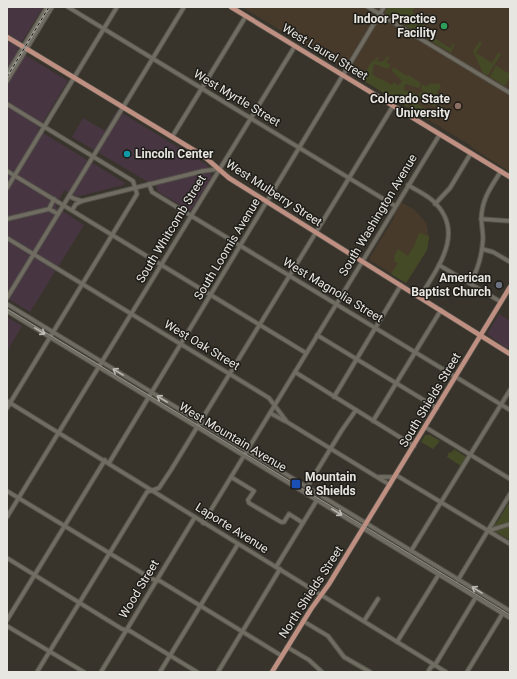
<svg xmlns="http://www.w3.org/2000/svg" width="517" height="679" font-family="Roboto,sans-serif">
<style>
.commercial{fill:#473642}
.education{fill:#473a2b}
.green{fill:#454a26}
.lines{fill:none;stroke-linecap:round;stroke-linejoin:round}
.minor-casing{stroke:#535149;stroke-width:5.5}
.major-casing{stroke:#535149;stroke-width:6}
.minor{stroke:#706c62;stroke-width:3.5}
.major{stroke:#bf8f82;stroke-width:4.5}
.tram{stroke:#95938b;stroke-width:1}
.rail-casing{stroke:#95938b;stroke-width:2.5}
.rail{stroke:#1e1c18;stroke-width:1;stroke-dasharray:3;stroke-linecap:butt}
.oneway{stroke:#bebbb4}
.leisure-dot{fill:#2e9e5b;stroke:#1e1c18;stroke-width:1.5}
.education-dot{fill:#8d6e63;stroke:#1e1c18;stroke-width:1.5}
.culture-dot{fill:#0f9aa8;stroke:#1e1c18;stroke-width:1.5}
.worship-dot{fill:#6b7280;stroke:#1e1c18;stroke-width:1.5}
.transit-dot{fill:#1a4fb4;stroke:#1e1c18;stroke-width:1.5}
.labels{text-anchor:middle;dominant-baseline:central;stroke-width:3;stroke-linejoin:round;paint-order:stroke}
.poi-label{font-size:12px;font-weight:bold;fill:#e8e6e0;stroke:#1e1c18;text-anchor:end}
.street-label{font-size:12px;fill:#e8e6e0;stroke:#1e1c18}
</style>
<rect width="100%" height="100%" fill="#38342b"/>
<!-- commercial -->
<g class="commercial">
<polygon points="7,7 43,7 17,50 68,81 38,130 125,183 123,185 76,197 64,190 56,207 84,225 30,312 7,298"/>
<polygon points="117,110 207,165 212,177 190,211 157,191 157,187 72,137 83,118 105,131"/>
<polygon points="499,314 510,321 510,345 507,349 487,334"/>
<polygon points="7,317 22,326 7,351"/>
</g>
<!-- education -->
<g class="education">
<polygon points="242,7 510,7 510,172 474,149 470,145"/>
<polygon points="401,202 415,210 426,223 429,237 427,250 406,283 371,261 369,259 394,218 394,214"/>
</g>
<!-- green -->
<g class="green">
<polygon points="388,7 414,7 413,13 426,21 422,29 423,31 450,48 454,43 455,43 451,53 385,13"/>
<polygon points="480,41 482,43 476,53 492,63 498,53 501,54 488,75 483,73 473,51"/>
<path d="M388,56L389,58L386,62L391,65L388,69L374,64L372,74C379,79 385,80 392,85L394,82L398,86L402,81L392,71L393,67L407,76L408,75L421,83L419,88L405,84L404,90L415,93L413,96L410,94L408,97L412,100L407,107L361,79L372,61H374L376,57L378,58L377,61L382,62Z"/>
<polygon points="496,66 510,74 510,77 505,86 490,77"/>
<polygon points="432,83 436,84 439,83 441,87 437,92 438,99 435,107 418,97 420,92 422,93 423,91 421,90 422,84 426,86"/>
<polygon points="413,101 433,113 428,120 409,108"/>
<polygon points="420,232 429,237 427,250 406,283 391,274 398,263 394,261 395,257 394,256 398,249 408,256 414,246 419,233 421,234"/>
<polygon points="425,435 430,435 440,441 433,449 421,442"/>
<polygon points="454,449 466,457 461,466 447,457 449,452 451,453"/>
<polygon points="510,501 510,540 498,533 496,534 493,524 496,524"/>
</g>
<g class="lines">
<!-- minor casing -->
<g class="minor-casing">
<g id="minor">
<polyline points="68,7 395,206"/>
<polyline points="368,7 510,93"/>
<polyline points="7,74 47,7"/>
<polyline points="7,81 52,7"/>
<polyline points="7,104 133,181 137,194 7,408"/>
<polyline points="172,137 246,16"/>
<polyline points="7,171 306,353"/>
<polyline points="149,184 152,192 510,410"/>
<path d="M408,185C416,190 425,194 432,200C467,231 438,267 420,297"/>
<polyline points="7,188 117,7"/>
<polyline points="69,196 75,199 82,201 76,204 72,210"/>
<polyline points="54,199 49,209 58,214"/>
<polyline points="82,201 203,171 219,169"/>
<polyline points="435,204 450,188 471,153"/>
<polyline points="7,219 49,209"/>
<polyline points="481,219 510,221"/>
<polyline points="7,238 269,398 287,422 390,485"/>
<polyline points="482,249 493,252 510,262"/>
<polyline points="439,265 501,302"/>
<path d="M470,283C478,270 482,255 483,239C483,229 480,220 482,211C484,196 493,184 501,171"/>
<polyline points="7,298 184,7"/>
<polyline points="7,304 510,611"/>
<polyline points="7,311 510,618"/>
<polyline points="317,335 437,408"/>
<polyline points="295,372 414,446"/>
<polyline points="334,397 401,285"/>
<polyline points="7,401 446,672"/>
<polyline points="270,413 285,421"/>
<polyline points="373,421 441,310"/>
<polyline points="425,427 510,479"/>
<polyline points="109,463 384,7"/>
<polyline points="396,475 510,544"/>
<polyline points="231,477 254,491 248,500 249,503 281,522 284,522 289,514 303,523"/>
<polyline points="379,477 395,477"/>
<polyline points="307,487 342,430 356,410"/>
<polyline points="7,491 152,579 160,581 282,656"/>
<polyline points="7,517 295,46"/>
<polyline points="203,523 440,134"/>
<polyline points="488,531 510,524"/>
<polyline points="411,551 510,390"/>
<polyline points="7,558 122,629 130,631 197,672"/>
<polyline points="276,567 317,500"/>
<polyline points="458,580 510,494"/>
<polyline points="7,620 105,460"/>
<polyline points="303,621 328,636 344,657 370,672"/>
<polyline points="364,621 378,599"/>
<polyline points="7,626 84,672"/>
<polyline points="397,642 439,574"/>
<polyline points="287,647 309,660 322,672"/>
<polyline points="37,672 147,492 159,488 171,470 393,106"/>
<polyline points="101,672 195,517"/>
<polyline points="160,672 238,544"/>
<polyline points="218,672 280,569"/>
<polyline points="428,672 431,667 435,665 476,597"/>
<polyline points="467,672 503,613"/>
</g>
</g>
<!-- major casing -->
<g class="major-casing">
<g id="major">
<polyline points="231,7 510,177"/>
<polyline points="7,37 197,152 206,158 229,178 510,354"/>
<polyline points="272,672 311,609 329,584 510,287"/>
</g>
</g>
<!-- minor -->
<use href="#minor" class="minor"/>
<!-- major -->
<use href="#major" class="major"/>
<!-- tram -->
<polyline class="tram" points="7,309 510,615"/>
<!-- rail casing -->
<g class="rail-casing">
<polyline id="rail" points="7,77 49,7"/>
</g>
<!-- rail -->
<use href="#rail" class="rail"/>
</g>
<!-- one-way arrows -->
<defs><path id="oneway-shaft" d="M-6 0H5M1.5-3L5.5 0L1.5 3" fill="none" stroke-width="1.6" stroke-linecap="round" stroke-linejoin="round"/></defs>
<g class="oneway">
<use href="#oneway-shaft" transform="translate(40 331) rotate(31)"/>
<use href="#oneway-shaft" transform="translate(118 372) rotate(-149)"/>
<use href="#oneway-shaft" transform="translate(162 399) rotate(-149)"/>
<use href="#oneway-shaft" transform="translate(337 512) rotate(31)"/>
<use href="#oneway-shaft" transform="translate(477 590) rotate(-148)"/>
</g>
<!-- markers -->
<circle class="leisure-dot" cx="444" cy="26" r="4"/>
<circle class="education-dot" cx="458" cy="106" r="4"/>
<circle class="culture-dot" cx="127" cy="154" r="4"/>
<circle class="worship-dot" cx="499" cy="285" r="4"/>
<rect class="transit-dot" x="291" y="479" width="10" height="10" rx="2"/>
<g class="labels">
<!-- poi labels -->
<g class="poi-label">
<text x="436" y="19">Indoor Practice<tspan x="436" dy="14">Facility</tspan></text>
<text x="450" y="99">Colorado State<tspan x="450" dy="14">University</tspan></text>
<text x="135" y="154" text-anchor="start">Lincoln Center</text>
<text x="491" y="278">American<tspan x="491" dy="14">Baptist Church</tspan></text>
<text x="305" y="477" text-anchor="start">Mountain<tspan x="305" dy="14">&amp; Shields</tspan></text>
</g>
<!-- street labels -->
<g class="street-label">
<text transform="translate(325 52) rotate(31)">West Laurel Street</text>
<text transform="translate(237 98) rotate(31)">West Myrtle Street</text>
<text transform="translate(274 193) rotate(33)">West Mulberry Street</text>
<text transform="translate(378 215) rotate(-59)">South Washington Avenue</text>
<text transform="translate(171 229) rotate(-59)">South Whitcomb Street</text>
<text transform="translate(227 249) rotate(-59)">South Loomis Avenue</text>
<text transform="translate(333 290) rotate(31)">West Magnolia Street</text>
<text transform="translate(202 345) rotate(31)">West Oak Street</text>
<text transform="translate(430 400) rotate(-59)">South Shields Street</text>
<text transform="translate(233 437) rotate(31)">West Mountain Avenue</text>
<text transform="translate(232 528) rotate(32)">Laporte Avenue</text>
<text transform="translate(139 589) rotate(-59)">Wood Street</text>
<text transform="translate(311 592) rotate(-57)">North Shields Street</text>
</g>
</g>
<!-- border -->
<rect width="517" height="679" fill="none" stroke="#e8e6e0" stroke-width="16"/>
</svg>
